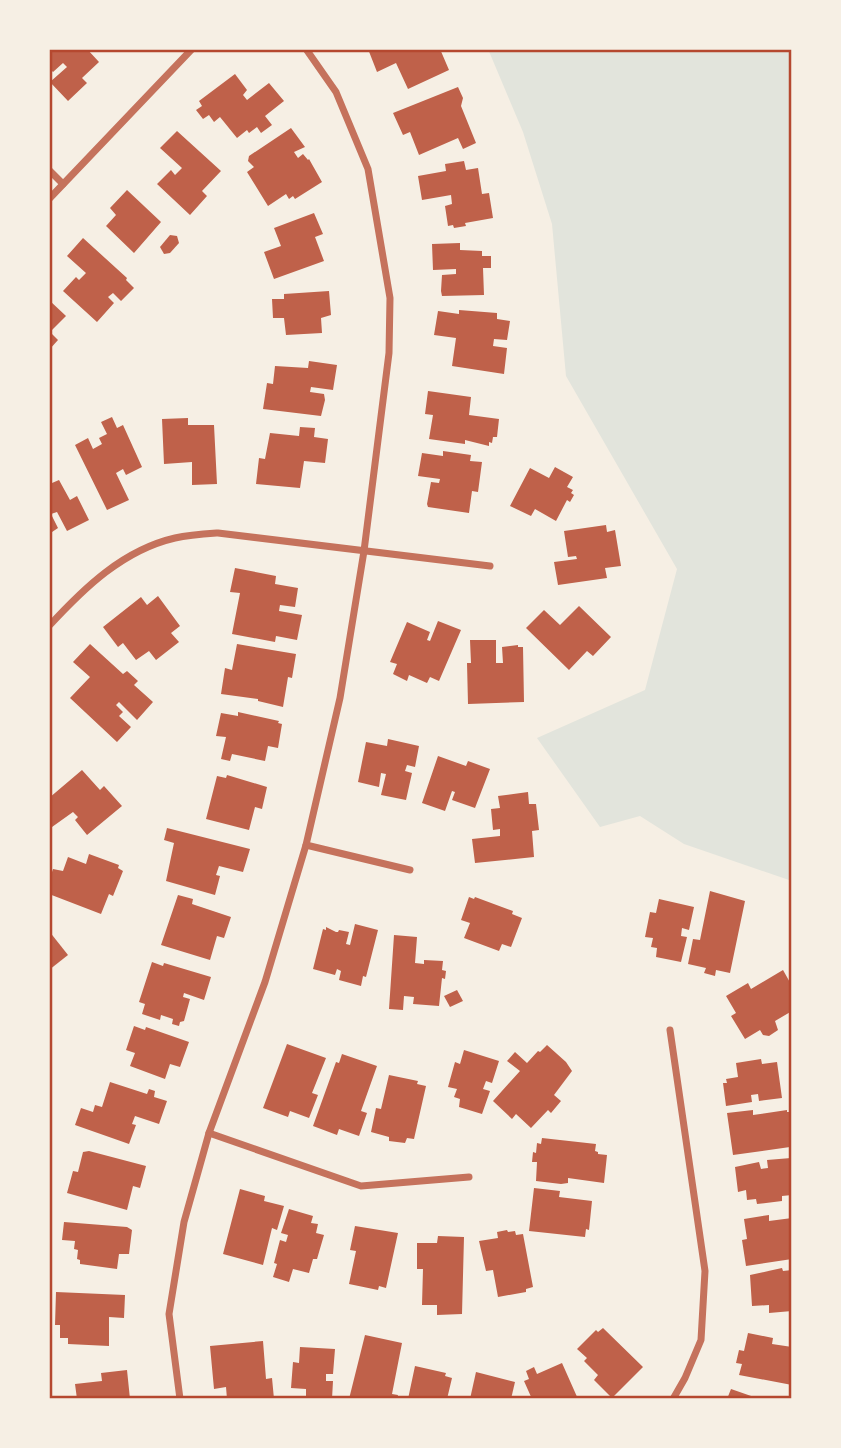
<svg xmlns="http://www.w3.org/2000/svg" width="841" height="1448" font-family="'Public Sans',sans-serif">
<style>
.green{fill:#e2e4dc}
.building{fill:#bf614a}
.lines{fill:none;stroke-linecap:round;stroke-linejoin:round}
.minor{stroke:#c5725c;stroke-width:7}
.neatline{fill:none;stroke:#b5482f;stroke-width:2.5}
</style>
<rect width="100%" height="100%" fill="#f6efe4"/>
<!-- green -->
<polygon class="green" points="488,49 792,49 792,881 684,844 640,816 600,827 537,738 645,690 677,569 566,376 552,224 523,132"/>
<!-- building -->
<g class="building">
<polygon points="49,49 87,49 99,62 82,78 87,83 68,101 50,82 67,67 63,63 53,72 49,68"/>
<polygon points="368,49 440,49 449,70 408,89 396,63 377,72"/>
<polygon points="235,74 247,90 243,95 247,100 269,83 284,101 265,116 272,125 261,133 257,127 249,133 247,130 237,138 220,117 214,122 209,115 203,119 196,110 202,106 199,101"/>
<polygon points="458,87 463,98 461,106 476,143 463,149 458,138 419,155 410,132 403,135 393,113"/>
<polygon points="291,128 305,147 294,152 298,158 303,154 308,160 309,159 322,182 295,199 293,196 289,199 286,194 268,206 247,172 254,167 248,161 249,156"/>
<polygon points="177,131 221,171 202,191 207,196 190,215 157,184 171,170 175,175 182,168 160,148"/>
<polygon points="464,161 466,170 478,168 482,194 489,193 493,218 465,223 466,226 454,228 453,225 448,226 445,206 452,204 451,195 422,200 418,176 446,171 445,164"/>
<polygon points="127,190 161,222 134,253 106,226 116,215 110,208"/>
<polygon points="314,213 323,234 315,237 324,261 274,279 264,252 281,246 274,228"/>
<polygon points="170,235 177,236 179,243 170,253 164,254 160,247"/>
<polygon points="83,238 127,278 126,280 134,288 121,301 113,293 108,297 114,303 97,322 63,291 76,277 79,280 86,273 67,256"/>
<polygon points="460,243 460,250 482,251 482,256 491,256 491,268 483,268 484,295 442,296 441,291 442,275 456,274 456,269 433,270 432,244"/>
<polygon points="329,291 331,315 321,318 322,333 286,335 284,318 273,318 272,299 284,299 284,294"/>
<polygon points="49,300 66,316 50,332 58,340 49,350"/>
<polygon points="459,310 497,313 497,319 510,321 507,340 494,339 493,346 507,348 504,374 452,366 456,338 434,335 438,311 459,314"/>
<polygon points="309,361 337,365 333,390 311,387 310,392 324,394 325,400 321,416 263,409 267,383 273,384 275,366 308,368"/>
<polygon points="428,391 471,397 469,415 499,419 497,437 493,437 492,443 489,442 489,446 465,440 465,444 429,439 433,415 425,414"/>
<polygon points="112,417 117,428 123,425 142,467 126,475 123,469 116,473 129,500 107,510 75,445 88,438 93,449 102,444 99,438 107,434 101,422"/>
<polygon points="188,418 188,425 214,425 217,484 192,485 192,462 164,464 162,419"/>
<polygon points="300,427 315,428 314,437 328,439 325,463 304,461 300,488 256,484 259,458 265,459 270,433 299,436"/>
<polygon points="443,451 471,455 470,461 482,462 478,492 472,491 469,513 428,507 427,504 431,482 439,483 440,479 418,476 422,453 443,456"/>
<polygon points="555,467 573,477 567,487 573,490 571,493 574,495 570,502 567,500 556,521 535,509 531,516 510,506 530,468 549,478"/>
<polygon points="49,476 52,483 59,480 70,500 77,496 89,520 67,531 57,512 51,514 58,528 49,534"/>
<polygon points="606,525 607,532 615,530 621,566 605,568 607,578 558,585 554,562 577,559 576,556 568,557 564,531"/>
<polygon points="235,568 276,576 275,584 298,588 295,607 280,605 279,611 302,615 297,640 276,636 275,642 232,634 240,593 230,592"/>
<polygon points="158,596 180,626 171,633 179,642 156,660 149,651 136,660 123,643 118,647 103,627 141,597 147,605"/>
<polygon points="579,606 611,637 593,656 587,651 569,670 526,628 544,610 560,625"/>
<polygon points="438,621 461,630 439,681 430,677 427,683 409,675 407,681 393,674 397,664 390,662 407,622 430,632 427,640 430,641"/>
<polygon points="470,640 496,640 496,663 503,663 502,647 518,645 518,647 523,647 524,702 468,704 467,663 471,663"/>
<polygon points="90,644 123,674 127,671 138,681 134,685 153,702 137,720 119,702 116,705 123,712 119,716 131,727 117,742 70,698 90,677 73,662"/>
<polygon points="237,644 296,654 292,678 288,677 283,707 258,701 258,699 221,694 225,668 232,670"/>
<polygon points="238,712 279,721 278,723 282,724 278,748 268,746 265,761 232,754 230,761 221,759 226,737 216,736 221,713 238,716"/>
<polygon points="388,739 419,746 415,767 407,765 405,771 412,773 406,800 381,795 386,774 381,773 379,787 358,782 366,742 387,746"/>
<polygon points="438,756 466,766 468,761 490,769 475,808 452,800 455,792 452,791 445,811 422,803"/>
<polygon points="82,770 100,790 104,786 122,806 87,835 75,820 78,817 73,812 52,827 49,823 49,798"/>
<polygon points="227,775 267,787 262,809 255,807 249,830 206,819 217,776 226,778"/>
<polygon points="528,792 529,804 536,804 539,830 532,831 534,857 475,863 472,839 500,836 500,829 493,830 491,809 500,808 498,796"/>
<polygon points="167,828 250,849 243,872 219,866 216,875 220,876 215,895 166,881 174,843 164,840"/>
<polygon points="89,854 119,865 118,868 123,871 113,896 109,894 101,914 49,894 49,881 53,869 63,871 68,857 86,864"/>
<polygon points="710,891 745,901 730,973 716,970 715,976 704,973 706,968 688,964 693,939 700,940"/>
<polygon points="178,895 193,899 192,904 231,917 224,938 217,936 210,960 161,945"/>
<polygon points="469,897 474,899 475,897 513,911 512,914 522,918 511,947 502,944 499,951 464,938 470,923 461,920"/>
<polygon points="659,899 694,907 689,930 682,928 681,936 687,937 681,962 656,957 657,948 651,947 653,938 645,937 650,912 656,913"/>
<polygon points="355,924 378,930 366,977 363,976 361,986 339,980 341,971 337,969 335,975 313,969 323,929 326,930 326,927 336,932 338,932 339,930 349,932 346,944 350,945"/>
<polygon points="49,931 68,955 49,970"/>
<polygon points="394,935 417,937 415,963 424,964 424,960 443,961 442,970 446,971 445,979 442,978 439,1006 413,1004 414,997 404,996 403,1010 389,1009"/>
<polygon points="152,962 163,966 164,963 211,977 204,1000 184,993 183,997 190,999 184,1021 180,1022 179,1026 172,1024 173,1019 161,1015 160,1020 142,1014 145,1004 139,1002"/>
<polygon points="783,970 792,986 792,1011 775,1021 778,1030 769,1036 763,1035 760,1030 745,1039 731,1016 736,1013 726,996 748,983 751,989"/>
<polygon points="457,990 463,1001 450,1007 444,996"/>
<polygon points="134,1026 145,1030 146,1027 189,1042 180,1067 170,1064 165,1079 130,1066 135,1053 126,1050"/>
<polygon points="287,1044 326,1058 312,1093 318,1095 309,1118 290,1111 288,1117 263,1108"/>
<polygon points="547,1045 566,1062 572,1071 554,1095 561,1101 551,1113 548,1110 531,1128 516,1114 512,1119 493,1101 520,1071 507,1061 515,1052 527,1063 538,1051 540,1052"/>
<polygon points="464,1050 499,1061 492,1083 486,1081 483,1089 490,1091 482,1114 459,1107 460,1099 454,1097 457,1089 448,1087 455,1062 460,1064"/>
<polygon points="342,1054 377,1066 361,1111 367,1113 359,1136 339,1129 337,1135 313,1126 336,1062 339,1063"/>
<polygon points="761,1059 762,1064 777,1062 782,1098 759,1101 758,1094 751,1095 752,1102 726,1106 723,1083 727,1083 726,1079 738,1077 736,1063"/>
<polygon points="389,1075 418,1081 417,1084 426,1086 414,1139 407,1138 405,1143 389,1141 389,1137 371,1132 376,1108 381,1109"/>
<polygon points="110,1082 147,1094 149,1089 155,1091 154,1097 167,1101 159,1124 135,1116 132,1124 136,1125 129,1144 75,1125 81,1108 93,1112 95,1105 102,1107"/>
<polygon points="753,1110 753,1115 787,1110 787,1112 792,1112 790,1147 733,1155 727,1113"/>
<polygon points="542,1138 596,1144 595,1151 598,1152 598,1154 607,1155 604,1183 568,1178 568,1183 561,1184 536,1181 537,1162 532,1162 533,1152 536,1153 537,1143 541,1144"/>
<polygon points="89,1151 146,1166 140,1188 133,1186 127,1210 67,1193 73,1171 78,1172 83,1152"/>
<polygon points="791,1158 792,1195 782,1196 782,1201 757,1204 756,1199 747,1200 746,1190 738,1192 735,1167 759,1162 761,1169 768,1168 767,1160"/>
<polygon points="534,1188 560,1191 559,1197 592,1201 589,1230 586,1229 585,1237 529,1231"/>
<polygon points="240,1189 265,1196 264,1201 284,1206 277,1230 272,1228 263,1265 223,1254"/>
<polygon points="289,1209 313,1216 311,1223 318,1224 316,1233 324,1235 317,1259 313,1259 309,1273 293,1269 289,1282 273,1277 277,1264 274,1263 280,1240 286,1242 288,1235 281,1233"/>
<polygon points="769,1215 769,1221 792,1218 792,1259 746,1266 742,1240 747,1239 744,1219"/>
<polygon points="64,1222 127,1227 132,1230 129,1254 119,1254 117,1269 80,1264 80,1260 77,1259 78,1250 74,1249 75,1241 62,1240"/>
<polygon points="355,1226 398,1233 386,1288 379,1286 378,1290 349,1284 356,1251 350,1250"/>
<polygon points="507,1230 508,1232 515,1231 516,1235 523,1234 533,1287 526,1289 526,1292 498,1297 493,1270 486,1271 479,1241 498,1238 497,1232"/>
<polygon points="438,1236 464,1237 462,1314 437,1315 437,1305 422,1305 423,1269 417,1269 417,1243 437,1243"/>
<polygon points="782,1268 783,1271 792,1270 792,1311 769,1313 769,1305 752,1306 750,1275"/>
<polygon points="56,1292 125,1295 124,1318 109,1317 109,1346 68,1344 68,1338 60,1338 60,1325 55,1325"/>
<polygon points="603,1328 643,1367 612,1398 594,1380 598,1375 584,1361 587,1358 577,1349 596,1330 598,1332"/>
<polygon points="748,1333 773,1338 772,1344 792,1347 792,1385 739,1375 742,1364 736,1363 739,1350 744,1351"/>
<polygon points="365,1335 402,1343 392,1394 398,1395 397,1399 349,1399"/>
<polygon points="263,1341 266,1379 272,1378 274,1399 227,1399 226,1387 214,1389 210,1346"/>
<polygon points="300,1347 335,1349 333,1374 326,1374 326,1381 333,1381 332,1399 306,1399 306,1389 291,1388 293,1362 299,1363"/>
<polygon points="562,1363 578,1399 532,1399 524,1381 529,1379 526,1371 534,1367 537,1374"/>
<polygon points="415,1366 446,1373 445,1376 452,1378 447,1399 408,1399"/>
<polygon points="127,1370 130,1399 77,1399 75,1384 102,1381 101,1373"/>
<polygon points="476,1372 515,1382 511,1399 470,1399"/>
<polygon points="731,1389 754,1397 753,1399 727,1399"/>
</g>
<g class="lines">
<!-- minor -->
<g class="minor">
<polyline points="49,170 63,184"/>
<polyline points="49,199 192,49"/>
<path d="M49,626C84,588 123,550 175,538C189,535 204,534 218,533L490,566"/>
<polyline points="306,845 410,870"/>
<polyline points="670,1030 705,1271 701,1340 685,1378 673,1399"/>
<polyline points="209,1133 361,1186 469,1177"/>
<polyline points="180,1399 169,1314 184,1222 209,1133 265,982 306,845 340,698 364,551 389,353 390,298 368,169 336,92 306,49"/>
</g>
</g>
<!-- border -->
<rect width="841" height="1448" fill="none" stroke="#f6efe4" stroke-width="102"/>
<rect x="51" y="51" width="739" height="1346" class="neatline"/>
</svg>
